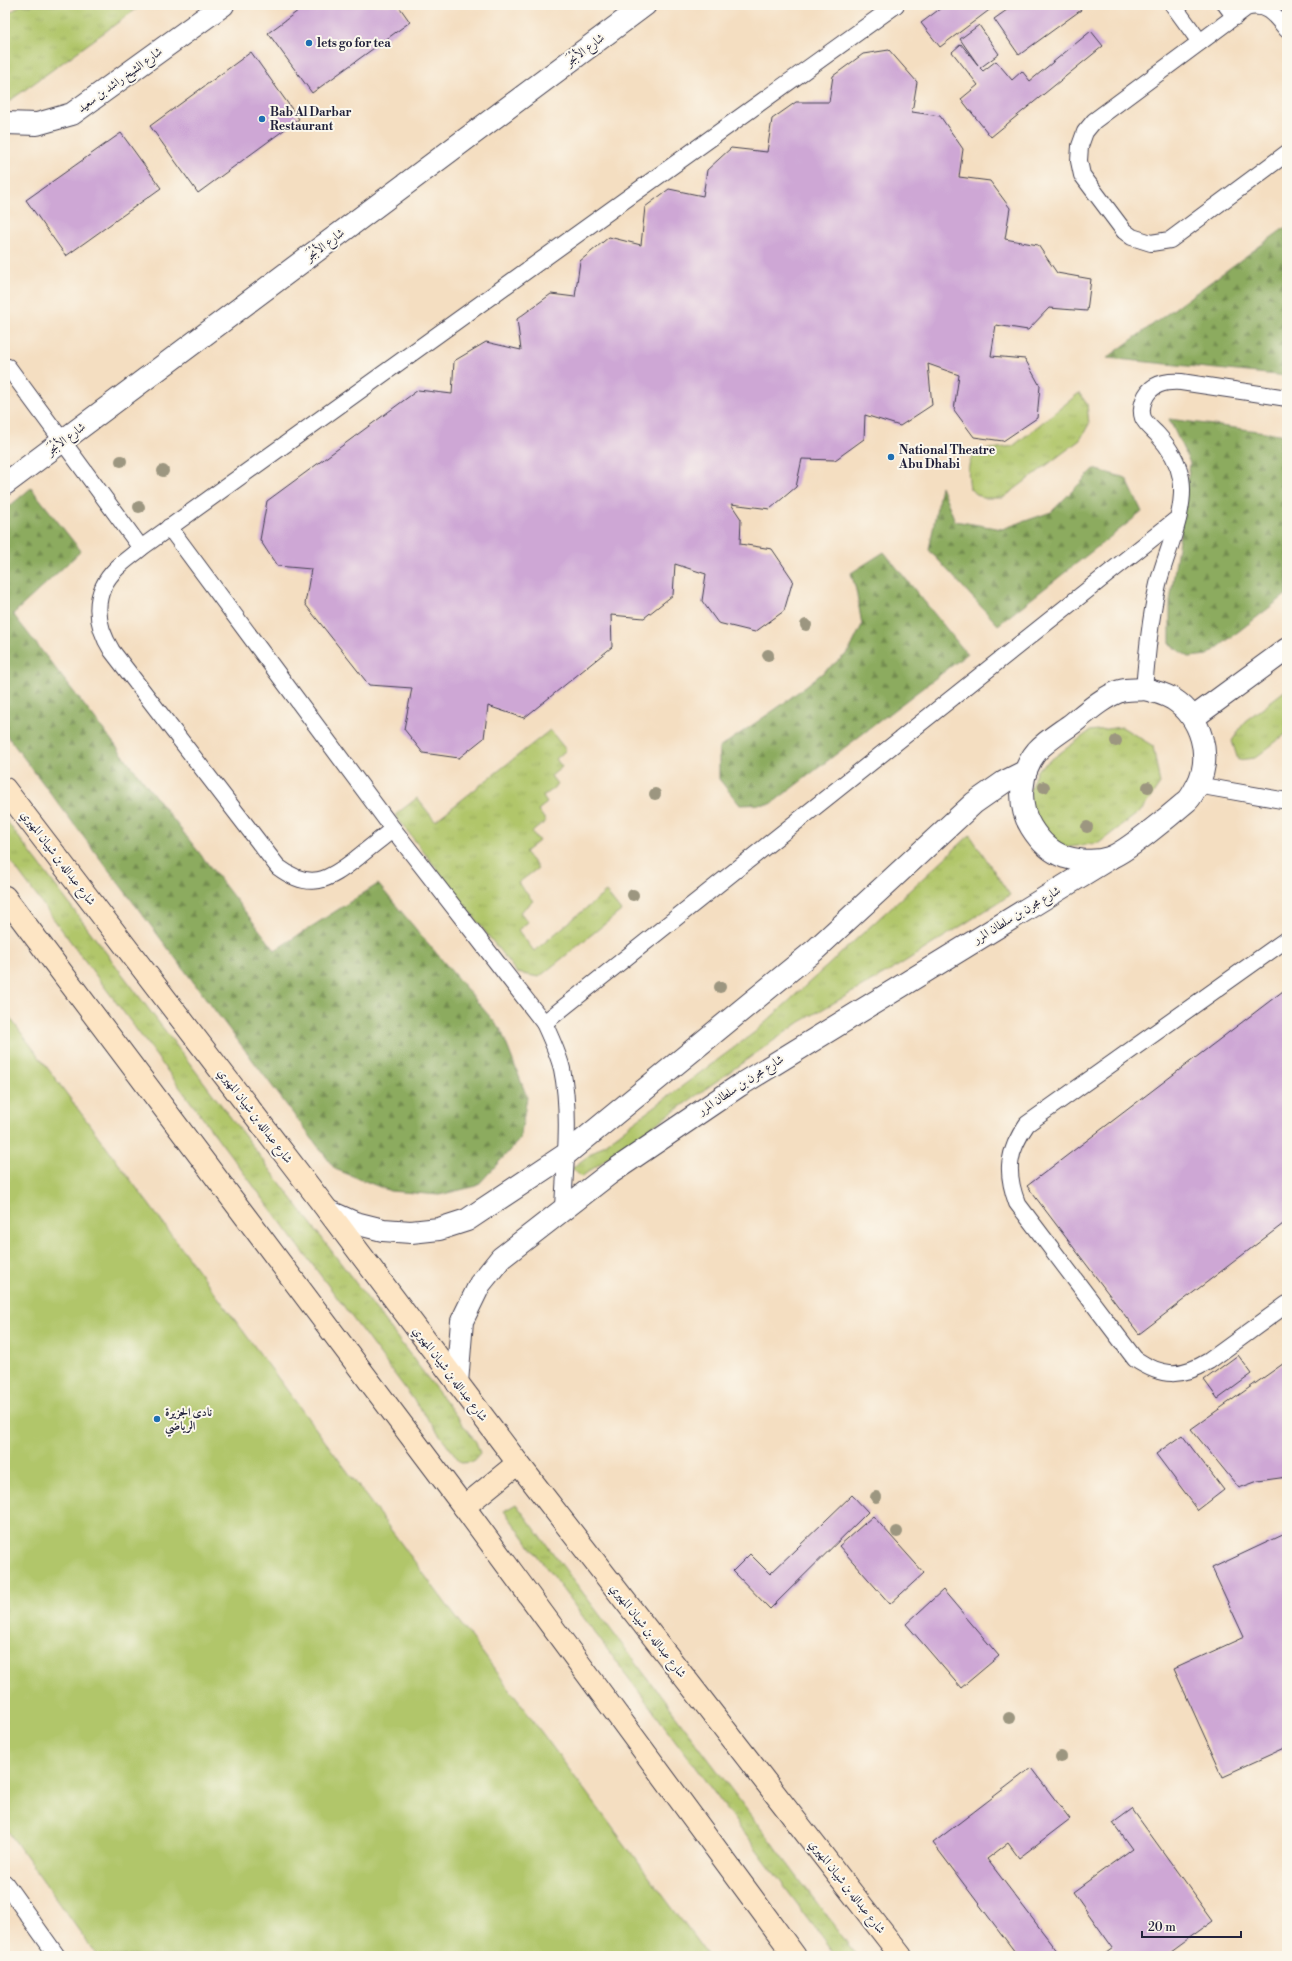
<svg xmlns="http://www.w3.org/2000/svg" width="1292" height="1961" font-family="'Libre Bodoni',Amiri,serif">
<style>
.grass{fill:url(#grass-tufts);stroke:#6a7452}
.forest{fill:url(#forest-firs);stroke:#57664c}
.park{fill:#b1c66a;stroke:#6a7452}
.building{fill:#cea7d5}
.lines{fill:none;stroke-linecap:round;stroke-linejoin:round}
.lane-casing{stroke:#423e4f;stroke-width:18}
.street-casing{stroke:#423e4f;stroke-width:24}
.secondary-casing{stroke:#423e4f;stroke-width:24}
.lane{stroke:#fff;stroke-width:16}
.street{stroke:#fff;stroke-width:22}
.secondary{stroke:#fde5c4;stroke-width:22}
.tree{fill:#9c9680}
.poi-dot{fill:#1f6fb2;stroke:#fbf7ec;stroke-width:1.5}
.labels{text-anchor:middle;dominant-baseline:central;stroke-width:4;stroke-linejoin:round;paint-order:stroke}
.poi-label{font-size:12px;font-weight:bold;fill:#22223b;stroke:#fbf7ec;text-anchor:start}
.street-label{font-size:12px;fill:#22223b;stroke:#fbf7ec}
</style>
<defs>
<pattern id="grass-tufts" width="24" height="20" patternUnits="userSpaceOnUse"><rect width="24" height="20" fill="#b1c66a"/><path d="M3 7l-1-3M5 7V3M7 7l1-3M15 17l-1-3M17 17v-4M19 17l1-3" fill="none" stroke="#98aa5d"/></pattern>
<pattern id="forest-firs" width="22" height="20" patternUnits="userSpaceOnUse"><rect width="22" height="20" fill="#8cab5e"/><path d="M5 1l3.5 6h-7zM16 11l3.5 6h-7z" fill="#728b4f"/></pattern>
</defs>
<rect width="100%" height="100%" fill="#fbf7ec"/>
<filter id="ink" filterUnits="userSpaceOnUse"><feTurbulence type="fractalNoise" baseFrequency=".025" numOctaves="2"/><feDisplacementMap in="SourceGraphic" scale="8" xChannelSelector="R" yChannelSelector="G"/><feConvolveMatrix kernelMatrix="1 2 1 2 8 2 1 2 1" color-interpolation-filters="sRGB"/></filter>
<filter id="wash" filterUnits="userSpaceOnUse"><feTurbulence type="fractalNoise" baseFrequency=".012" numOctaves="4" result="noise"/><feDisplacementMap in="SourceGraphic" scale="16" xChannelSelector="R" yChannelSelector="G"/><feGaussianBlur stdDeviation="0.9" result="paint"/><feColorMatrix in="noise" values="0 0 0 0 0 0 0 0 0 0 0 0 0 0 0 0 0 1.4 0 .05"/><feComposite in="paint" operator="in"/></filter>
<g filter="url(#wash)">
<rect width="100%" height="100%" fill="#f4dec1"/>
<!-- grass -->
<g class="grass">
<polygon points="21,5 142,5 8,102 5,100 5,16"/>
<path d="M1079,393L1087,404L1089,424L1080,440L1003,498H982L970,489C968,473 966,465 976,451L1013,446Z"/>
<polygon points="1287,689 1287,733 1255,758 1238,760 1232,741 1245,721"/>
<polygon points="1122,727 1153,746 1160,784 1142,810 1099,843 1063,848 1036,834 1025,803 1037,770 1090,731"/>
<polygon points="550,730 566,750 556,759 562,767 551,776 558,785 543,797 547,803 538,810 546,821 532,832 539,841 525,852 538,868 518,883 533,901 520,912 528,922 518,930 534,951 606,892 621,911 539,977 517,973 395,815 417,798 435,821"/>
<polygon points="5,819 476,1442 480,1453 472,1462 461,1463 5,854"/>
<polygon points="970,835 1010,895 890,971 800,1022 581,1177 572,1168 755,1032"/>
<polygon points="516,1504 857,1956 836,1956 504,1511"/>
</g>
<!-- forest -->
<g class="forest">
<polygon points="1287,226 1287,376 1107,358"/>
<polygon points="1169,419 1287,435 1287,594 1208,655 1189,657 1170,645 1170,602 1190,463"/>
<polygon points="1094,469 1126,478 1142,512 998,625 929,550 941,486 955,521 1002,529 1051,512"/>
<polygon points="31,488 81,551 13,614 275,950 378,884 501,1030 527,1097 520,1139 477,1186 439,1195 390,1191 335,1169 5,733 5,510"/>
<polygon points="884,552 967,654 771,804 740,805 719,779 719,748 780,706 848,653 862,625 856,590 851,573"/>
</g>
<!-- park -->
<polygon class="park" points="5,1011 708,1956 97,1956 5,1827"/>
<g id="blocks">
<!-- building -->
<g class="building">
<polygon points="306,5 398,5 410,22 312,93 268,33"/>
<polygon points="945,5 996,5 940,47 921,23"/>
<polygon points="1014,5 1077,5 1081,10 1019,55 994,19"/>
<polygon points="1269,5 1287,5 1287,14"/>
<polygon points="979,25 999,54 980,68 983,71 996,61 1012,80 1022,71 1030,81 1091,31 1103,46 991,137 961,99 978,85 952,52 961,44 978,65 960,39"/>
<polygon points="889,50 917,82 912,112 940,116 963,149 959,177 990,181 1010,208 1005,239 1038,245 1057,273 1091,279 1087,311 1049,308 1028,330 996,325 991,356 1025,359 1040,386 1037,418 1003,441 974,437 954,410 959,375 928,364 932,405 900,426 865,415 864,439 835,460 802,459 796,487 770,509 731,504 741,519 740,544 772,549 793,580 784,611 755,632 718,623 702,601 706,574 675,564 673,595 644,618 611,615 612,647 524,718 488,706 484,738 459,758 423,753 404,729 412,688 369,685 305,604 311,569 277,566 260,540 267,501 418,390 452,394 454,361 486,342 521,350 517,319 551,294 575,297 580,261 609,237 641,245 645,207 669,189 703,196 707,170 731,148 767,152 772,119 796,102 829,102 833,76 863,54"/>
<polygon points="251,52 299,119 198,193 150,126"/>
<polygon points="121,133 161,188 66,256 26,200"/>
<polygon points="1287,988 1287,1221 1139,1334 1027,1186"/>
<polygon points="1238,1355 1252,1374 1218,1399 1204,1380"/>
<polygon points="1287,1361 1287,1477 1258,1481 1239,1488 1191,1429"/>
<polygon points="1182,1435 1224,1490 1198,1510 1156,1454"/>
<polygon points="852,1495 868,1512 770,1609 733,1571 750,1554 770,1574"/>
<polygon points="873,1516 924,1573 890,1604 839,1546"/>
<polygon points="1287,1533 1287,1748 1223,1777 1174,1669 1244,1637 1212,1568"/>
<polygon points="943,1590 999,1656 961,1688 906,1624"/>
<polygon points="1031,1768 1070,1819 1019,1858 1008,1843 987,1859 1061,1956 1018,1956 933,1843"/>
<polygon points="1132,1809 1213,1921 1165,1956 1102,1956 1113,1948 1073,1892 1132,1849 1113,1823"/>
</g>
</g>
</g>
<g filter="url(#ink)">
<use href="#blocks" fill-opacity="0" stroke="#423e4f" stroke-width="1"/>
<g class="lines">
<!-- lane casing -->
<g class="lane-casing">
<g id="lane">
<polyline points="1173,5 1200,42"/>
<polyline points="1226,5 1235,17"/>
<path d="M1287,30C1275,15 1266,2 1246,8L1094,121L1085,132L1080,146L1079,161L1082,175L1124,231L1132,237L1151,243L1170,240L1287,153"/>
<polyline points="8,367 141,548"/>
<path d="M169,527L393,829L544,1023C551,1038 558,1053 562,1069C571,1113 565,1164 563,1208"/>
<path d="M1144,689C1147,654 1150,619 1158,584C1166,553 1187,510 1181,478C1178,461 1168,446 1157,434C1152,429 1145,423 1143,418C1141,412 1142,405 1144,400C1150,384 1165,381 1181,382L1287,398"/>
<polyline points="1197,785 1287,801"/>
<path d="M393,829C381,839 369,848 357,858C328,881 310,891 278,867L112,651C95,624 91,593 117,568C124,561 133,555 141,548L896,5"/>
<path d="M1287,939L1027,1124C1008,1151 1005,1171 1017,1203L1135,1359C1162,1377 1181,1378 1209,1361L1287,1304"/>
<polyline points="544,1023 1178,518"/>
<polyline points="5,1883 57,1956"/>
</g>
</g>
<!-- street casing -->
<g class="street-casing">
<g id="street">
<polyline points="5,123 37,124 72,114 223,5"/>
<polyline points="5,484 645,5"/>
<path d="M1144,689C1154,691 1164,694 1173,699C1201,717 1213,756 1197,786C1194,791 1191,798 1187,801C1172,814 1125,853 1109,858C1094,863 1079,861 1065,857C1050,852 1039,840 1031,827C1017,805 1020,771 1037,751C1047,740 1061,732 1073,723C1088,711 1102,698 1120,691C1127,689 1137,690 1144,689Z"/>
<polyline points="1193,718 1287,649"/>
<polyline points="328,1211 355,1223 383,1230 411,1232 439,1229 467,1220 565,1155 815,950 974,803 1004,782 1026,771"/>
<polyline points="457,1383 462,1321 480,1284 501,1258 609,1174 740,1085 1110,858"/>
</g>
</g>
<!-- secondary casing -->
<g class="secondary-casing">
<g id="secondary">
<polyline points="5,789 328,1211 518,1463 901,1956"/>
<polyline points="5,897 464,1507 795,1956"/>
<polyline points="464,1507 518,1463"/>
</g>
</g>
<!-- lane -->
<use href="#lane" class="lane"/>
<!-- street -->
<use href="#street" class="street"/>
<!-- secondary -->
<use href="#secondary" class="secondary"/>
</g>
<!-- trees -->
<g class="tree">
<circle cx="121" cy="461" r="6"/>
<circle cx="163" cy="471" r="6"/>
<circle cx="139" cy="507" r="6"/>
<circle cx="806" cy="625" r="6"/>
<circle cx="768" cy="655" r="6"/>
<circle cx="1116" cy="741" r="6"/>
<circle cx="1044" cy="787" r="6"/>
<circle cx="1148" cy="787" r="6"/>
<circle cx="655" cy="794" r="6"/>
<circle cx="1087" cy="827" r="6"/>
<circle cx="633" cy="895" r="6"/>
<circle cx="720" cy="987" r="6"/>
<circle cx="876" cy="1497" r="6"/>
<circle cx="897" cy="1532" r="6"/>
<circle cx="1009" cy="1718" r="6"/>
<circle cx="1061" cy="1757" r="6"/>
</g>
</g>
<!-- markers -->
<g class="poi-dot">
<circle cx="309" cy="43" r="4"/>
<circle cx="262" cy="119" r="4"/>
<circle cx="891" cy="457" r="4"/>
<circle cx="157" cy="1419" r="4"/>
</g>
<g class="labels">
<!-- poi labels -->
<g class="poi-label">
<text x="317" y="43">lets go for tea</text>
<text x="270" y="112">Bab Al Darbar<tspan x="270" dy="14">Restaurant</tspan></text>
<text x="899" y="450">National Theatre<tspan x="899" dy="14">Abu Dhabi</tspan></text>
<text x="165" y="1412">نادى الجزيرة<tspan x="165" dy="14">الرياضي</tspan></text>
</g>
<!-- street labels -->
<g class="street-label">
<text transform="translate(585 50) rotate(-37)">شارع الأبْجَر</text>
<text transform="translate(120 80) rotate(-36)">شارع الشيخ راشد بن سعيد</text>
<text transform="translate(325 245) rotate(-37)">شارع الأبْجَر</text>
<text transform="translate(66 439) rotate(-37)">شارع الأبْجَر</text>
<text transform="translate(58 858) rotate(53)">شارع عبدالله بن شيبان المهيري</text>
<text transform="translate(1017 915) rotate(-31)">شارع مجرن بن سلطان المرر</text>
<text transform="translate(741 1085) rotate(-33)">شارع مجرن بن سلطان المرر</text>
<text transform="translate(255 1116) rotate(53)">شارع عبدالله بن شيبان المهيري</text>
<text transform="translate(450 1374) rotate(53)">شارع عبدالله بن شيبان المهيري</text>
<text transform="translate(648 1631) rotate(52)">شارع عبدالله بن شيبان المهيري</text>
<text transform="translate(847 1887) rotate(52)">شارع عبدالله بن شيبان المهيري</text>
</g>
</g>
<!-- margin -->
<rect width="1292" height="1961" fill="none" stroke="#fbf7ec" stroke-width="20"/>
<!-- scale -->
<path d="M1142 1931v6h99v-6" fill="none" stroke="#22223b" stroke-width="2"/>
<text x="1148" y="1931" font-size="12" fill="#22223b" stroke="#fbf7ec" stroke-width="3" paint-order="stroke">20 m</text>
</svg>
